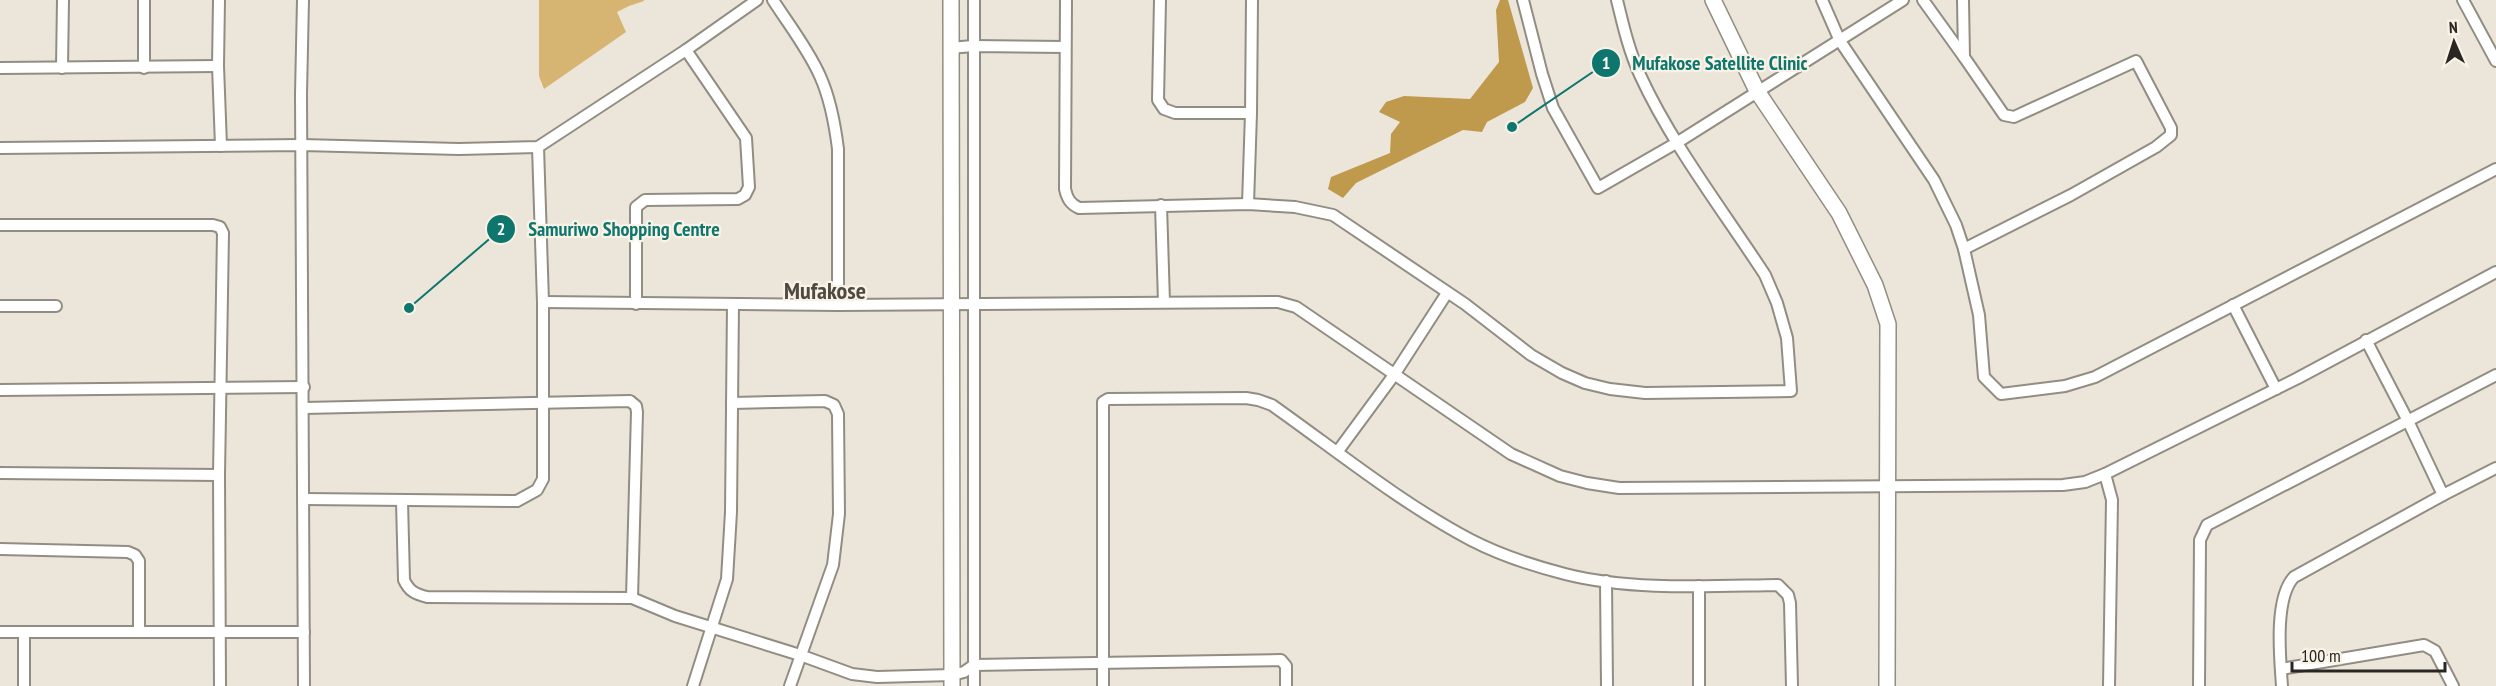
<svg xmlns="http://www.w3.org/2000/svg" width="2496" height="686" font-family="'PT Sans Narrow',sans-serif">
<style>
.green{fill:#d6b572}
.forest{fill:#bf9a4d}
.lines{fill:none;stroke-linecap:round;stroke-linejoin:round}
.street-casing{stroke:#928d82;stroke-width:14}
.secondary-casing{stroke:#928d82;stroke-width:18}
.street{stroke:#fff;stroke-width:10}
.secondary{stroke:#fff;stroke-width:15}
.labels{text-anchor:middle;dominant-baseline:central;stroke-width:4.5;stroke-linejoin:round;paint-order:stroke}
.district-label{font-size:24px;font-weight:bold;fill:#4f4a41;stroke:#f9f3e7}
.leader{fill:none;stroke:#0f766e;stroke-width:2}
.callout-dot{fill:#0f766e;stroke:#f9f3e7;stroke-width:2}
.mark-label{font-size:18px;text-anchor:middle;font-weight:bold;fill:#fff}
.callout-label{font-size:20px;text-anchor:middle;font-weight:bold;fill:#0f766e;stroke:#f9f3e7;stroke-width:4.5;stroke-linejoin:round;paint-order:stroke}
</style>
<rect width="100%" height="100%" fill="#ece6da"/>
<!-- green -->
<polygon class="green" points="539,0 644,0 644,1 629,6 617,12 626,32 544,89 539,76"/>
<!-- forest -->
<polygon class="forest" points="1500,0 1508,0 1533,88 1525,102 1487,122 1482,132 1463,130 1356,183 1343,198 1328,189 1331,177 1390,153 1391,134 1400,122 1379,112 1386,102 1404,96 1470,99 1499,62 1496,10"/>
<g class="lines">
<!-- street casing -->
<g class="street-casing">
<g id="street">
<polyline points="144,0 144,68"/>
<polyline points="219,0 218,66 221,146"/>
<polyline points="303,0 301,94 304,686"/>
<path d="M773,0C789,25 808,49 820,76C830,98 835,125 838,149V305"/>
<path d="M1066,0L1065,189C1067,198 1070,204 1079,208L1248,204L1295,207L1333,215L1465,304L1531,355L1562,373L1585,383L1610,389L1645,393L1791,391L1787,338L1777,303L1765,275C1724,212 1671,143 1640,75C1629,51 1623,25 1617,0"/>
<polyline points="1160,0 1158,100 1164,109 1175,113 1251,113 1248,204"/>
<polyline points="1523,0 1542,74 1553,108 1598,188 1678,142 1903,0"/>
<polyline points="1822,0 1840,41 1934,180 1956,225 1964,249 1979,315 1984,377 2001,394 2065,386 2095,377 2496,169"/>
<polyline points="1923,0 1964,57"/>
<polyline points="1963,0 1964,57 2004,115 2014,117 2136,61 2171,128 2171,135 2156,147 2071,195 1964,249"/>
<polyline points="2463,0 2496,61"/>
<polyline points="950,48 973,46 1065,47"/>
<polyline points="0,68 218,66"/>
<polyline points="62,68 63,0"/>
<polyline points="1251,113 1252,0"/>
<polyline points="0,148 302,145 459,149 538,147 686,50 757,0"/>
<polyline points="1161,205 1164,302"/>
<polyline points="0,225 213,225 220,227 223,233 219,475 220,686"/>
<polyline points="543,302 838,305 1278,302 1296,307 1511,454 1560,476 1587,483 1619,488 2063,485 2085,482 2105,474 2298,378 2496,272"/>
<polyline points="636,304 636,207 645,200 738,199 745,195 749,187 746,138 686,50"/>
<polyline points="2233,305 2276,389"/>
<polyline points="0,306 56,306"/>
<polyline points="2366,340 2408,421 2443,495 2496,468"/>
<polyline points="0,390 304,387"/>
<polyline points="732,403 825,401 834,405 838,414 839,514 833,565 790,686"/>
<polyline points="304,408 630,401 636,406 637,412 632,598"/>
<polyline points="1338,451 1394,375 1447,293"/>
<polyline points="0,473 219,475"/>
<polyline points="2105,474 2112,500 2109,686"/>
<polyline points="304,499 517,501 537,490 543,479 543,302 538,147"/>
<path d="M402,501L404,580C409,591 415,594 427,597L632,598L675,616L800,655L852,674L877,677L952,675L964,672L974,665L1281,660L1286,666V686"/>
<polyline points="0,549 128,552 135,555 139,561 139,632"/>
<polyline points="1606,581 1607,686"/>
<polyline points="0,632 304,632"/>
<polyline points="2281,669 2424,645 2435,651 2453,686"/>
<polyline points="24,686 24,632"/>
<polyline points="693,686 727,579 731,512 733,304"/>
<polyline points="974,686 974,0"/>
<path d="M1103,686V402L1108,399L1246,398L1258,400L1272,405C1337,451 1401,503 1471,540C1500,555 1534,566 1565,574C1631,591 1711,586 1778,585L1788,595L1790,603L1792,686"/>
<polyline points="1699,686 1699,586"/>
<polyline points="2199,686 2200,540 2207,525 2496,375"/>
<path d="M2282,686C2280,658 2274,598 2294,577L2443,495"/>
</g>
</g>
<!-- secondary casing -->
<g class="secondary-casing">
<g id="secondary">
<polyline points="951,0 952,686"/>
<polyline points="1713,0 1757,91 1839,213 1875,285 1888,324 1887,686"/>
</g>
</g>
<!-- street -->
<use href="#street" class="street"/>
<!-- secondary -->
<use href="#secondary" class="secondary"/>
</g>
<g class="labels">
<!-- district labels -->
<g class="district-label">
<text x="825" y="290">Mufakose</text>
</g>
</g>
<!-- callouts -->
<path class="leader" d="M1512 127L1606 63M409 308L501 229"/>
<g class="callout-dot">
<circle cx="1512" cy="127" r="6"/>
<circle cx="409" cy="308" r="6"/>
<circle cx="1606" cy="63" r="15"/>
<circle cx="501" cy="229" r="15"/>
</g>
<g class="mark-label">
<text x="1606" y="69">1</text>
<text x="501" y="235">2</text>
</g>
<g class="callout-label">
<text x="1720" y="70">Mufakose Satellite Clinic</text>
<text x="624" y="236">Samuriwo Shopping Centre</text>
</g>
<!-- north arrow -->
<g transform="translate(2454 42) rotate(357)" stroke="#f9f3e7" stroke-width="4.5" paint-order="stroke">
<path d="M0-4.5L10 22L0 15L-10 22Z" fill="#2a2723"/>
<text y="-9" font-size="16" font-weight="bold" text-anchor="middle" fill="#2a2723">N</text>
</g>
<!-- scale -->
<path d="M2292 662v9h153v-9" fill="none" stroke="#2a2723" stroke-width="3"/>
<text x="2301" y="662" font-size="18" fill="#2a2723" stroke="#f9f3e7" stroke-width="4.5" paint-order="stroke">100 m</text>
</svg>
